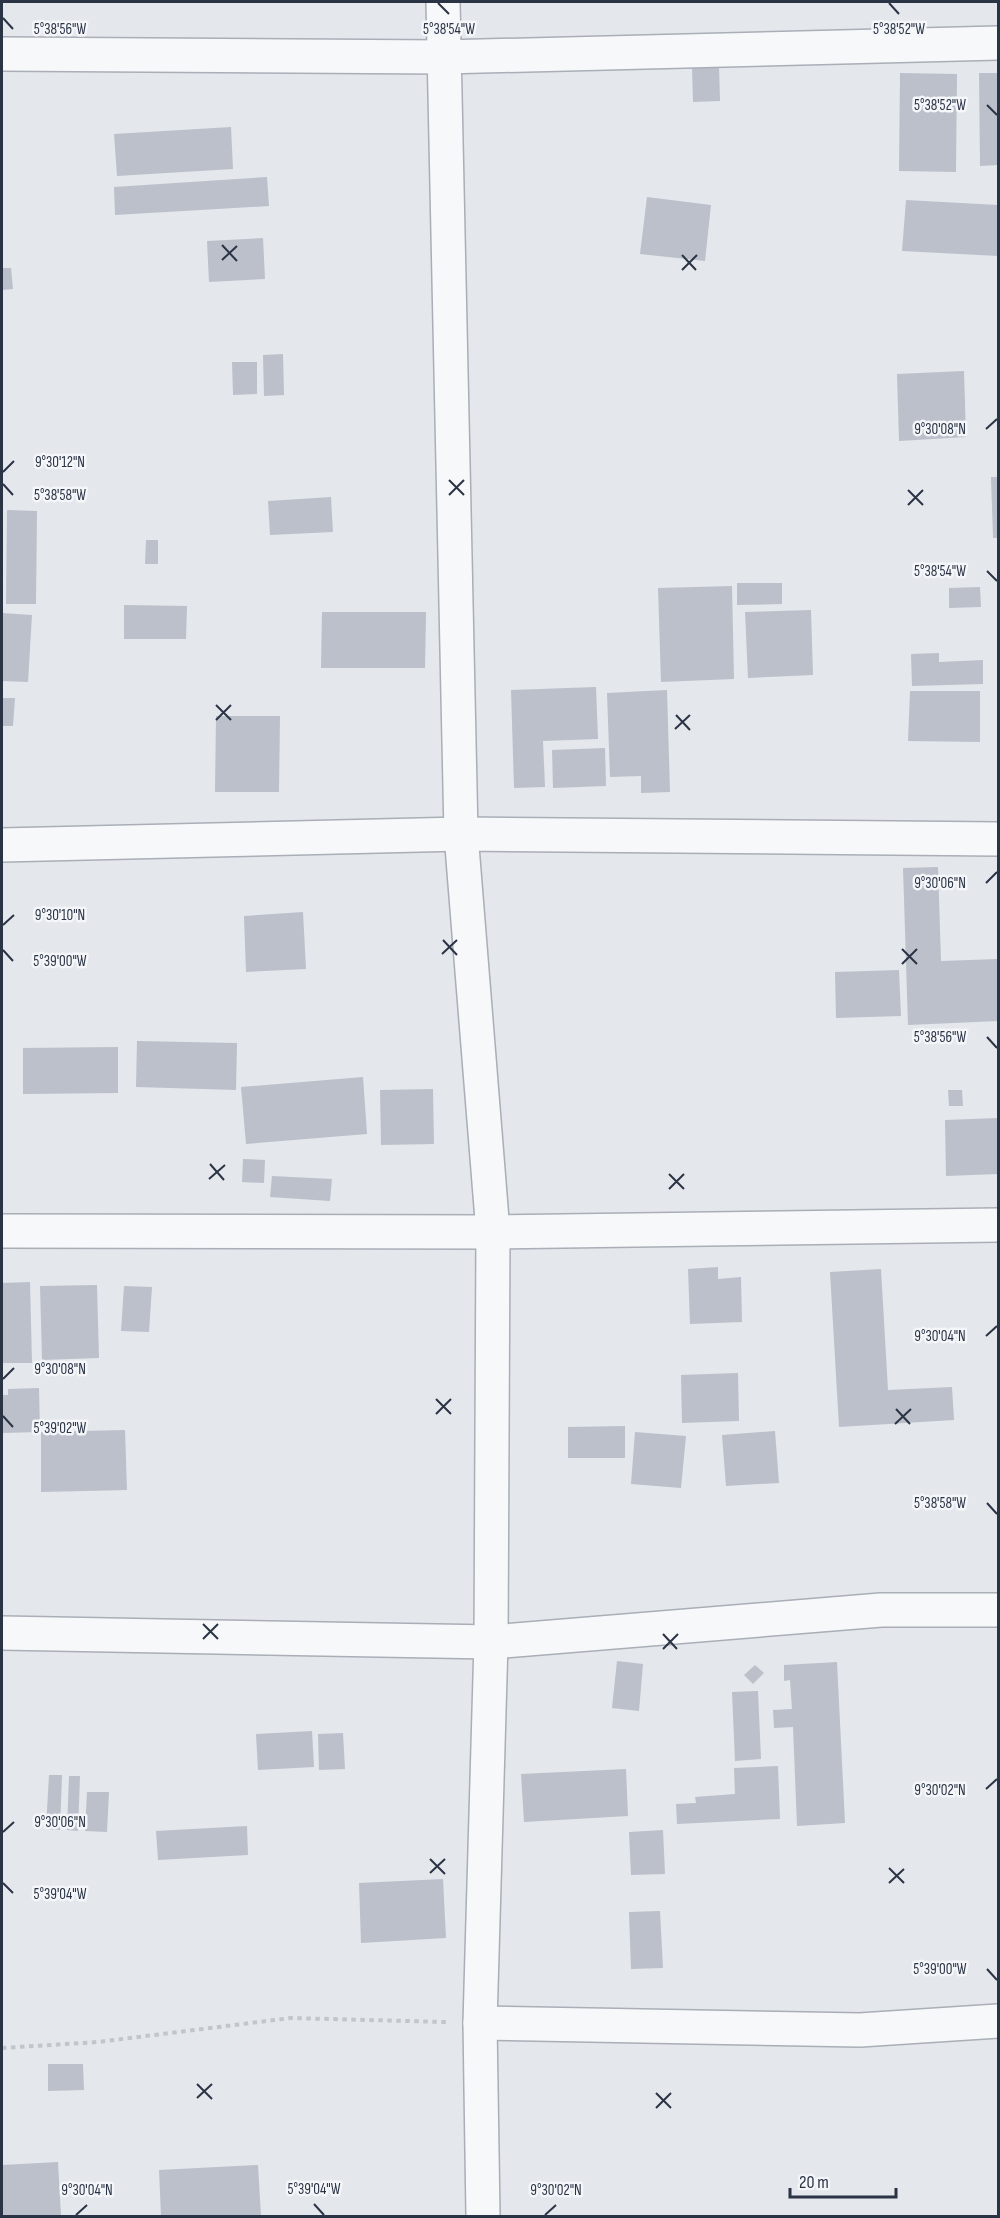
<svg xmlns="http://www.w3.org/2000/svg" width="1000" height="2218" font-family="'Sofia Sans Condensed',sans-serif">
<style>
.building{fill:#bbc0ca}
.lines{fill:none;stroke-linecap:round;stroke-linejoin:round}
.minor-casing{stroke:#a9aeb7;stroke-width:36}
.path{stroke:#c2c5cb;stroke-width:4;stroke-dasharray:4.5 4.5;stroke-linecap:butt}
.minor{stroke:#f7f8fa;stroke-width:33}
.ticks{fill:none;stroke:#2b3445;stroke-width:2}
.ticks-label{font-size:15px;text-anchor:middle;fill:#2b3445;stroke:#f4f6f9;stroke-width:5;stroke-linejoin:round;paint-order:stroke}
</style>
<rect width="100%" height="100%" fill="#e4e7ec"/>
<!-- building -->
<g class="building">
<polygon points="692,66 719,66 720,101 693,102"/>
<polygon points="900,73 957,74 956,172 899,171"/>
<polygon points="979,73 998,73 998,165 980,166"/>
<polygon points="231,127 233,169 117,176 114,134"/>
<polygon points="267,177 269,206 115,215 114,187"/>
<polygon points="647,197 711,205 705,261 640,254"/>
<polygon points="906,200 998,205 998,256 902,251"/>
<polygon points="263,238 265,279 209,282 207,241"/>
<polygon points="2,268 11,268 13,289 2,290"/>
<polygon points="283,354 284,395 264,396 263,355"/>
<polygon points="232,362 257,362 257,394 233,395"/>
<polygon points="964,371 966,437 899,441 897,374"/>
<polygon points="991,477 998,477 998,538 993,538"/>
<polygon points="331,497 333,532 270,535 268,501"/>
<polygon points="7,510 37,511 36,604 6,604"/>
<polygon points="146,540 158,540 158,564 145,564"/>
<polygon points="737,583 782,583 782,604 737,605"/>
<polygon points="732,586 734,679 661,682 658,588"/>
<polygon points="980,587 981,607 949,608 949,588"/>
<polygon points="124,605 187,606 186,639 124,639"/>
<polygon points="811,610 813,675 748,678 745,612"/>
<polygon points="322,612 426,612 425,668 321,668"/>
<polygon points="2,613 32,615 28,682 2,681"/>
<polygon points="939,653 939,662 983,660 983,684 912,686 911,654"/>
<polygon points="596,687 598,739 543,741 545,787 514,788 511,690"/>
<polygon points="667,690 670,792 641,793 641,776 610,777 607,693"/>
<polygon points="910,691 980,691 980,742 908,741"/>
<polygon points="2,698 15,698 13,726 2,726"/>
<polygon points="216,716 280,716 279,792 215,792"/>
<polygon points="605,748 606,786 553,788 552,750"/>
<polygon points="938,867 941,961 998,959 998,1021 908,1025 903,868"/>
<polygon points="303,912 306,969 246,972 244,916"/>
<polygon points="899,970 901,1016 836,1018 835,972"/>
<polygon points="137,1041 237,1043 236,1090 136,1087"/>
<polygon points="118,1047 118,1093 23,1094 23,1048"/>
<polygon points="363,1077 367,1134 246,1144 241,1087"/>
<polygon points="433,1089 434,1144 381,1145 380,1090"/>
<polygon points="948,1090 962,1090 963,1106 949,1106"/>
<polygon points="998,1118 998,1174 946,1176 945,1120"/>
<polygon points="243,1159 265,1160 264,1183 242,1182"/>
<polygon points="272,1176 332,1179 330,1201 270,1197"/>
<polygon points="718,1267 718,1279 741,1277 742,1322 690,1324 688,1269"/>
<polygon points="881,1269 888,1390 952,1387 954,1420 839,1427 830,1272"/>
<polygon points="30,1282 32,1363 2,1363 2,1283"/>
<polygon points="97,1285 99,1358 42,1360 40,1286"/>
<polygon points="124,1286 152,1287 149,1332 121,1331"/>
<polygon points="738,1373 739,1421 682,1423 681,1375"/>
<polygon points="39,1388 40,1432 2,1433 2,1395 8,1395 8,1389"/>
<polygon points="625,1426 625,1458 568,1458 568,1427"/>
<polygon points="125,1430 127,1490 41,1492 41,1432"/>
<polygon points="775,1431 779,1483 726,1486 722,1435"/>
<polygon points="635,1432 686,1436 681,1488 631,1484"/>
<polygon points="617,1661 643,1664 639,1711 612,1708"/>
<polygon points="837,1662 845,1823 797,1826 793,1727 774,1728 773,1710 792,1709 790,1680 784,1681 784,1665"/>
<polygon points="755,1665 764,1673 753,1684 744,1675"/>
<polygon points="758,1691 761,1759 735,1761 732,1692"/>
<polygon points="312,1731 314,1767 258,1770 256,1734"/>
<polygon points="343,1733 345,1769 319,1770 318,1734"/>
<polygon points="778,1766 780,1819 677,1824 676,1804 696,1803 695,1797 735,1794 734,1768"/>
<polygon points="626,1769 628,1816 524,1822 521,1774"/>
<polygon points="49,1775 62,1775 60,1830 46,1829"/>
<polygon points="69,1776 80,1776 78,1831 67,1830"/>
<polygon points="87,1792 109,1792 107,1832 85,1831"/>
<polygon points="247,1826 248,1855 158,1860 156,1831"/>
<polygon points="663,1830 665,1874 631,1875 629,1832"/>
<polygon points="443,1879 446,1938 361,1943 359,1883"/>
<polygon points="660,1911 663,1968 631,1969 629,1912"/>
<polygon points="48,2064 83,2064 84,2090 48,2091"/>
<polygon points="58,2162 61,2216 2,2216 2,2165"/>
<polygon points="258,2165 261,2216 161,2216 159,2170"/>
</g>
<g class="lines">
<!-- minor casing -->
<g class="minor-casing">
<g id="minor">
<polyline points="443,2 461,834 493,1232 491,1642 480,2023 483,2216"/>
<polyline points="2,54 444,57 998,43"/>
<polyline points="2,845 461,834 998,839"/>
<polyline points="2,1231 493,1232 998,1225"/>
<polyline points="2,1633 491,1642 881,1610 998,1610"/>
<polyline points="480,2023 860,2030 998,2021"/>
</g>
</g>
<!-- path -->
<polyline class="path" points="2,2048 98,2042 291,2018 446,2022"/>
<!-- minor -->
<use href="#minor" class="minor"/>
</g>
<!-- ticks -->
<path class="ticks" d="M438,3L449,14M889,3L899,14M3,18L13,29M987,105L997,115M222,245L237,261M682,255L696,270M222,260L237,246M682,270L697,255M986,429L997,419M3,472L14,461M449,480L464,495M3,484L13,495M908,490L923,505M449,495L464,480M908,505L923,490M987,571L997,581M216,705L231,720M676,715L690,730M216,720L231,705M675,729L690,715M986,883L997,872M3,925L14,915M443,940L457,955M902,949L917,964M3,950L13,961M442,954L457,940M902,964L917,949M987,1037L997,1048M210,1164L224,1180M669,1174L684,1189M209,1179L225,1165M669,1189L684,1174M986,1336L997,1326M3,1379L14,1368M436,1399L451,1414M896,1409L910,1424M436,1414L451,1399M3,1416L13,1427M895,1424L911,1409M987,1503L997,1514M203,1624L218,1639M663,1634L677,1649M203,1639L218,1624M663,1649L678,1634M986,1789L997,1779M3,1832L14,1822M430,1859L445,1874M889,1868L904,1883M430,1873L445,1859M3,1883L13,1893M889,1883L904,1869M987,1969L997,1980M197,2084L212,2099M656,2093L671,2108M197,2098L212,2084M656,2108L671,2093M314,2204L324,2215M76,2215L87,2205M545,2215L556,2205"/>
<g class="ticks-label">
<text x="899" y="34">5°38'52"W</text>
<text x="449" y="34">5°38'54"W</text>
<text x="60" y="34">5°38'56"W</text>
<text x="940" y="110">5°38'52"W</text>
<text x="940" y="434">9°30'08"N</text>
<text x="60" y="467">9°30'12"N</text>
<text x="60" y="500">5°38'58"W</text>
<text x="940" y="576">5°38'54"W</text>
<text x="940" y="888">9°30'06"N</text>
<text x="60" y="920">9°30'10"N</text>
<text x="60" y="966">5°39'00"W</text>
<text x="940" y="1042">5°38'56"W</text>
<text x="940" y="1341">9°30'04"N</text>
<text x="60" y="1374">9°30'08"N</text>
<text x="60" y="1433">5°39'02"W</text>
<text x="940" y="1508">5°38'58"W</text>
<text x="940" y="1795">9°30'02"N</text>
<text x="60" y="1827">9°30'06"N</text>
<text x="60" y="1899">5°39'04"W</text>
<text x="940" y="1974">5°39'00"W</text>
<text x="314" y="2194">5°39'04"W</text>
<text x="87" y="2195">9°30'04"N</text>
<text x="556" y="2195">9°30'02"N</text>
</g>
<!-- border -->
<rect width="1000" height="2218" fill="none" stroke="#2b3445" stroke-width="6"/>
<!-- scale -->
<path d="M790 2188v9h106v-9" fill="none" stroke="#2b3445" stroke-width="3"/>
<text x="799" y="2188" font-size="18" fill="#2b3445" stroke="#f4f6f9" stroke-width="4.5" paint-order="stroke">20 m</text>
</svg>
